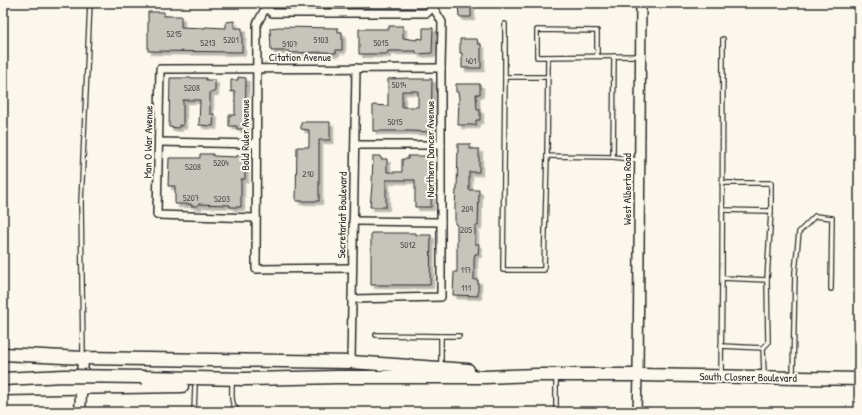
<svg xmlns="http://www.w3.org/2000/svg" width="862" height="415" font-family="'Patrick Hand',sans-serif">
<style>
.building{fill:#c7c4bc;stroke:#2b2b2b;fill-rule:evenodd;filter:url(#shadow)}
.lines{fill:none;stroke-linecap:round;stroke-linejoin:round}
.service-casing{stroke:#2b2b2b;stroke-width:6}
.minor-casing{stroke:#2b2b2b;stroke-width:10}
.tertiary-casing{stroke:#2b2b2b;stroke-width:12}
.secondary-casing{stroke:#2b2b2b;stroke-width:13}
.primary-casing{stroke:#2b2b2b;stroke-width:15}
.service{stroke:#fbf7ec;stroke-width:3.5}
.minor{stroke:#fbf7ec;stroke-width:7}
.tertiary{stroke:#fbf7ec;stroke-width:9}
.secondary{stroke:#fbf7ec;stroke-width:10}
.primary{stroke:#fbf7ec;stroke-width:12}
.primary-bridge-casing{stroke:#2b2b2b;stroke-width:15;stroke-linecap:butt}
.primary-bridge{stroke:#fbf7ec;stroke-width:12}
.labels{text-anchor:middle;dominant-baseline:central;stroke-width:4;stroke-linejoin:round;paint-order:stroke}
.number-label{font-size:9px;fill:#52514f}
.street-label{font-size:11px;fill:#2b2b2b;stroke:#fbf7ec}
</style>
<defs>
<filter id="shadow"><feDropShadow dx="3.5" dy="3.5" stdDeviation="0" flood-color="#0004"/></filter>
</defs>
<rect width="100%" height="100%" fill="#fbf7ec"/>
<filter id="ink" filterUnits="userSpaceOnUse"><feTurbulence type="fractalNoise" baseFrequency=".025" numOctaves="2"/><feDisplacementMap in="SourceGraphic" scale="8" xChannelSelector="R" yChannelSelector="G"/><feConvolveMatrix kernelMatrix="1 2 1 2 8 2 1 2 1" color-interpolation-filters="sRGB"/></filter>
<g filter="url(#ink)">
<!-- building -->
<g class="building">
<polygon points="458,3 471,3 471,17 459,17"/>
<polygon points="148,12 164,12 164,16 181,16 181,27 205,28 205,27 226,28 226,22 234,21 234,28 242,28 242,52 148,51"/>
<polygon points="389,26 403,26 403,38 417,40 417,38 423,39 423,28 433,28 432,53 416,54 416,51 388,51 387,54 359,54 359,29 389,29"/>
<polygon points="279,27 338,28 338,32 342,32 342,50 336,50 336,53 328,53 328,52 289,53 289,51 271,51 270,28"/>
<polygon points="460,39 477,39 478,44 481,44 481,68 462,68 462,53 460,53"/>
<polygon points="238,77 246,78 245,129 237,129 237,126 229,126 229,115 235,115 235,91 231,92 231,80 238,80"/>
<polygon points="170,78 206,78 206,80 215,80 215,92 210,92 210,114 214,114 213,126 199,125 200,100 183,100 183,126 179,125 179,128 169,127"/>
<path d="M409,78V79H432L431,132L409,131H373V105L388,106V79ZM402,91H418V107H402Z"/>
<polygon points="456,84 480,84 480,94 476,94 477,110 480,110 480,120 476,120 476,125 458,125 459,98 458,92 456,92"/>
<polygon points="301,122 330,122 330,140 319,140 319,201 296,201 297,147 309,147 309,130 301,129"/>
<polygon points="458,144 470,144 470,149 479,149 479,172 469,172 469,190 479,190 478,226 475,226 475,244 479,244 478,254 475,254 474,259 474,280 478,280 478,296 453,295 454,272 457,272 457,225 455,224 455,205 456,190 457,190"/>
<polygon points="200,154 213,154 213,156 237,157 237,155 245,155 245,179 241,179 241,207 230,207 230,205 198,204 198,206 191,206 191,204 175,204 175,186 168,186 169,158 200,158"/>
<polygon points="373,156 380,156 381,159 387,159 387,172 402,172 402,159 408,159 408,156 431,156 431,207 415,207 415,180 386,180 386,207 370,207 372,185"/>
<polygon points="371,233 416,233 416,235 431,235 430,285 371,285"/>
</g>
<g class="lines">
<!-- service casing -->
<g class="service-casing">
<g id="service">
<polyline points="505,24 505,77 548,77"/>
<polyline points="597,56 597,31 537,30 537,57 639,56"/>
<polyline points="548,57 547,156 613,157 614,56"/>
<polyline points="505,77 503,270 544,270 547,156"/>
<polyline points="613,157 639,160"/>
<polyline points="722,210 771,211 771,183 722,183"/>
<polyline points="722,278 723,39"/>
<polyline points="767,280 771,211"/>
<polyline points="376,335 441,336 441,365"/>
<polyline points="441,336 459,336"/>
<polyline points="721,346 763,348"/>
<polyline points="83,355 81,203 90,3"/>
<polyline points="721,374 722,278 767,280 768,343 763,348 764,374"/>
<polyline points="793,375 795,272 799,232 815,216 832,218 831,289"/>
<path d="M232,385C232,394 230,407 240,412"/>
<polyline points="194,412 195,386"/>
<polyline points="556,412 556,377"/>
</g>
</g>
<!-- minor casing -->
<g class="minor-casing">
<g id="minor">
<polyline points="266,3 266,7 257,24 256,269 352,268"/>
<polyline points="266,7 272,13 427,13 433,7"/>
<polyline points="159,142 256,144"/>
<polyline points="355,145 441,145"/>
<polyline points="256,218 157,215 160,69 441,68"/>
<polyline points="353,221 441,222"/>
<polyline points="352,299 441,297 441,68 442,22 433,7 431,3"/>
<polyline points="351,362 356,68"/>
<polyline points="637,412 638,375"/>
</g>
</g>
<!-- tertiary casing -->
<g class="tertiary-casing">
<polyline id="tertiary" points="638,375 641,3"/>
</g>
<!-- secondary casing -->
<g class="secondary-casing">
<polyline id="secondary" points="80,412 83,358"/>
</g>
<!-- primary casing -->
<g class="primary-casing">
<g id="primary">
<polyline points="3,354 83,358 351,362 468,370"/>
<polyline points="143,377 244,379 338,377 486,377 537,375 638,375 859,379"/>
<polyline points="3,389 182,386"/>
</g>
</g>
<!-- service -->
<use href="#service" class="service"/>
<!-- minor -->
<use href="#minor" class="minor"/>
<!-- tertiary -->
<use href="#tertiary" class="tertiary"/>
<!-- secondary -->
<use href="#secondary" class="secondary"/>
<!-- primary -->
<use href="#primary" class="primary"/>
<!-- primary-bridge casing -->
<g class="primary-bridge-casing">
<polyline id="primary-bridge" points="3,379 64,376 143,377"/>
</g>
<!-- primary-bridge -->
<use href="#primary-bridge" class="primary-bridge"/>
</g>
</g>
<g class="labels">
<!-- number labels -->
<g class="number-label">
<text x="174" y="34">5215</text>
<text x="231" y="40">5201</text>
<text x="321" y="40">5103</text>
<text x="208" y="43">5213</text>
<text x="381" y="43">5015</text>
<text x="290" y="44">5107</text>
<text x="471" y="61">401</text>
<text x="399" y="85">5014</text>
<text x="192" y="88">5208</text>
<text x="395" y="122">5015</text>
<text x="221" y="163">5204</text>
<text x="193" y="167">5208</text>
<text x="308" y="174">210</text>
<text x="191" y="198">5207</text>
<text x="222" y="199">5203</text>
<text x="467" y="209">209</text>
<text x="466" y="230">205</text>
<text x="408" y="245">5012</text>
<text x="466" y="270">117</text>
<text x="466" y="288">111</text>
</g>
<!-- street labels -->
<g class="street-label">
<text x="300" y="57">Citation Avenue</text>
<text transform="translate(245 135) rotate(-90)">Bold Ruler Avenue</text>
<text transform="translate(148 142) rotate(-89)">Man O War Avenue</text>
<text transform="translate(430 149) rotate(-90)">Northern Dancer Avenue</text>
<text transform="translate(627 189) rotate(-90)">West Alberta Road</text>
<text transform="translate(342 215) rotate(-89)">Secretariat Boulevard</text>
<text transform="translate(748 377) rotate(1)">South Closner Boulevard</text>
</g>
</g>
<!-- margin -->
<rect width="862" height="415" fill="none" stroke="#fbf7ec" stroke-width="16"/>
<rect x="8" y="8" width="846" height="399" fill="none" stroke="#2b2b2b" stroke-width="1.5" filter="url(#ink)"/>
</svg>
